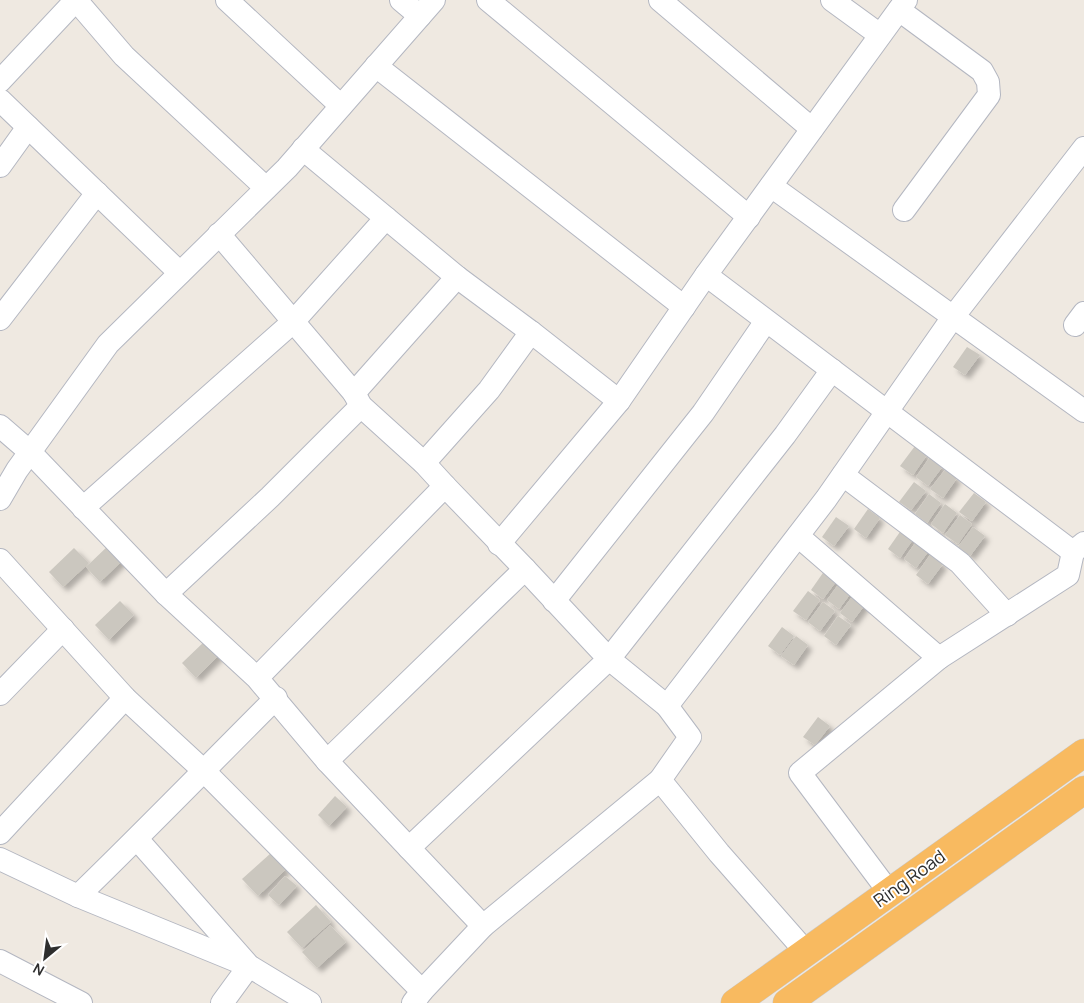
<svg xmlns="http://www.w3.org/2000/svg" width="1084" height="1003" font-family="Manrope,sans-serif">
<style>
.building{fill:#cbc7bf;filter:url(#shadow)}
.lines{fill:none;stroke-linecap:round;stroke-linejoin:round}
.minor-casing{stroke:#b4b7c1;stroke-width:24}
.trunk-casing{stroke:#c9c9c9;stroke-width:29}
.minor{stroke:#fff;stroke-width:22}
.trunk{stroke:#f8ba60;stroke-width:28}
.labels{text-anchor:middle;dominant-baseline:central;stroke-width:4;stroke-linejoin:round;paint-order:stroke}
.street-label{font-size:18px;fill:#2e2e2e;stroke:#fff}
</style>
<defs>
<filter id="shadow"><feDropShadow dx="4.5" dy="4.5" stdDeviation="2.5" flood-color="#0004"/></filter>
</defs>
<rect width="100%" height="100%" fill="#efe9e1"/>
<!-- building -->
<g class="building">
<polygon points="967,347 980,355 965,375 953,367"/>
<polygon points="915,446 927,455 913,475 900,466"/>
<polygon points="930,457 943,466 928,486 916,477"/>
<polygon points="945,470 957,478 943,498 930,489"/>
<polygon points="914,482 926,491 911,510 899,502"/>
<polygon points="974,493 986,502 972,521 959,512"/>
<polygon points="929,494 941,503 927,523 915,514"/>
<polygon points="945,504 957,513 943,533 931,524"/>
<polygon points="868,509 880,518 866,538 854,529"/>
<polygon points="960,515 972,524 958,544 945,535"/>
<polygon points="836,517 849,526 834,546 822,537"/>
<polygon points="973,527 985,536 970,556 958,547"/>
<polygon points="902,529 914,538 900,558 888,549"/>
<polygon points="918,539 931,548 916,568 904,559"/>
<polygon points="111,543 125,558 100,582 86,567"/>
<polygon points="74,548 89,563 63,587 49,572"/>
<polygon points="930,555 943,564 928,584 916,575"/>
<polygon points="825,570 838,579 823,599 811,590"/>
<polygon points="841,581 854,589 839,609 827,600"/>
<polygon points="808,591 820,600 806,620 793,611"/>
<polygon points="855,593 867,602 852,622 840,613"/>
<polygon points="120,601 134,615 109,640 95,625"/>
<polygon points="823,602 835,611 820,631 808,622"/>
<polygon points="838,616 851,625 836,645 824,636"/>
<polygon points="782,627 794,636 780,655 768,646"/>
<polygon points="796,636 808,645 794,665 781,656"/>
<polygon points="207,639 221,653 196,678 182,663"/>
<polygon points="818,717 830,726 815,745 803,737"/>
<polygon points="335,796 347,807 329,826 318,815"/>
<polygon points="271,853 286,869 258,896 242,879"/>
<polygon points="285,876 297,886 279,905 268,895"/>
<polygon points="316,905 331,922 302,948 287,932"/>
<polygon points="330,925 346,942 317,968 302,952"/>
</g>
<g class="lines">
<!-- minor casing -->
<g class="minor-casing">
<g id="minor">
<polyline points="76,0 124,56 266,188"/>
<polyline points="227,0 341,106"/>
<polyline points="401,0 420,16"/>
<polyline points="488,0 749,217"/>
<polyline points="660,0 812,129"/>
<polyline points="832,0 880,35"/>
<polyline points="906,0 706,275 1073,552 1084,543"/>
<polyline points="899,10 982,71 988,82 989,95 904,210"/>
<polyline points="376,66 684,307"/>
<polyline points="0,81 76,0"/>
<polyline points="0,100 180,273"/>
<polyline points="303,149 457,277 531,332 619,401"/>
<polyline points="0,166 28,127"/>
<polyline points="771,186 1084,411"/>
<polyline points="219,234 354,393 361,406 424,463 445,486"/>
<polyline points="0,319 97,193"/>
<polyline points="1075,325 1084,313"/>
<polyline points="832,370 785,435 609,659 667,706 826,499 953,317 1084,148"/>
<polyline points="354,393 457,277"/>
<polyline points="0,426 30,452 166,594 257,678 327,761 409,848 609,659 525,569 445,486 257,678"/>
<polyline points="424,463 489,390 531,332"/>
<polyline points="843,475 960,563 1007,615"/>
<polyline points="0,499 17,470 108,344 287,168 434,0"/>
<polyline points="83,508 293,322 386,218"/>
<polyline points="798,536 939,658 1068,575 1073,552"/>
<polyline points="499,544 619,401 706,275"/>
<polyline points="0,560 125,698 203,770 422,991 413,1003"/>
<polyline points="166,594 270,497 361,406"/>
<polyline points="554,601 703,413 766,321"/>
<polyline points="0,694 63,629"/>
<polyline points="667,706 690,737 660,780 719,853 806,952"/>
<polyline points="327,761 525,569"/>
<polyline points="0,833 125,698"/>
<polyline points="137,839 249,966 310,1003"/>
<polyline points="409,848 483,926 660,780"/>
<polyline points="0,859 78,896 249,966 222,1003"/>
<polyline points="889,892 800,773 939,658"/>
<path d="M78,896C145,831 210,764 276,698"/>
<polyline points="0,961 81,1003"/>
<polyline points="422,991 483,926"/>
</g>
</g>
<!-- trunk casing -->
<g class="trunk-casing">
<g id="trunk">
<polyline points="735,1003 1084,753"/>
<polyline points="787,1003 1084,790"/>
</g>
</g>
<!-- minor -->
<use href="#minor" class="minor"/>
<!-- trunk -->
<use href="#trunk" class="trunk"/>
</g>
<g class="labels">
<!-- street labels -->
<g class="street-label">
<text transform="translate(909 878) rotate(-36)">Ring Road</text>
</g>
</g>
<!-- north arrow -->
<g transform="translate(45 958) rotate(209)" stroke="#ffffff" stroke-width="4" paint-order="stroke">
<path d="M0-4L9 19L0 12L-9 19Z" fill="#2e2e2e"/>
<text y="-8" font-size="14" font-weight="bold" text-anchor="middle" fill="#2e2e2e">N</text>
</g>
</svg>
